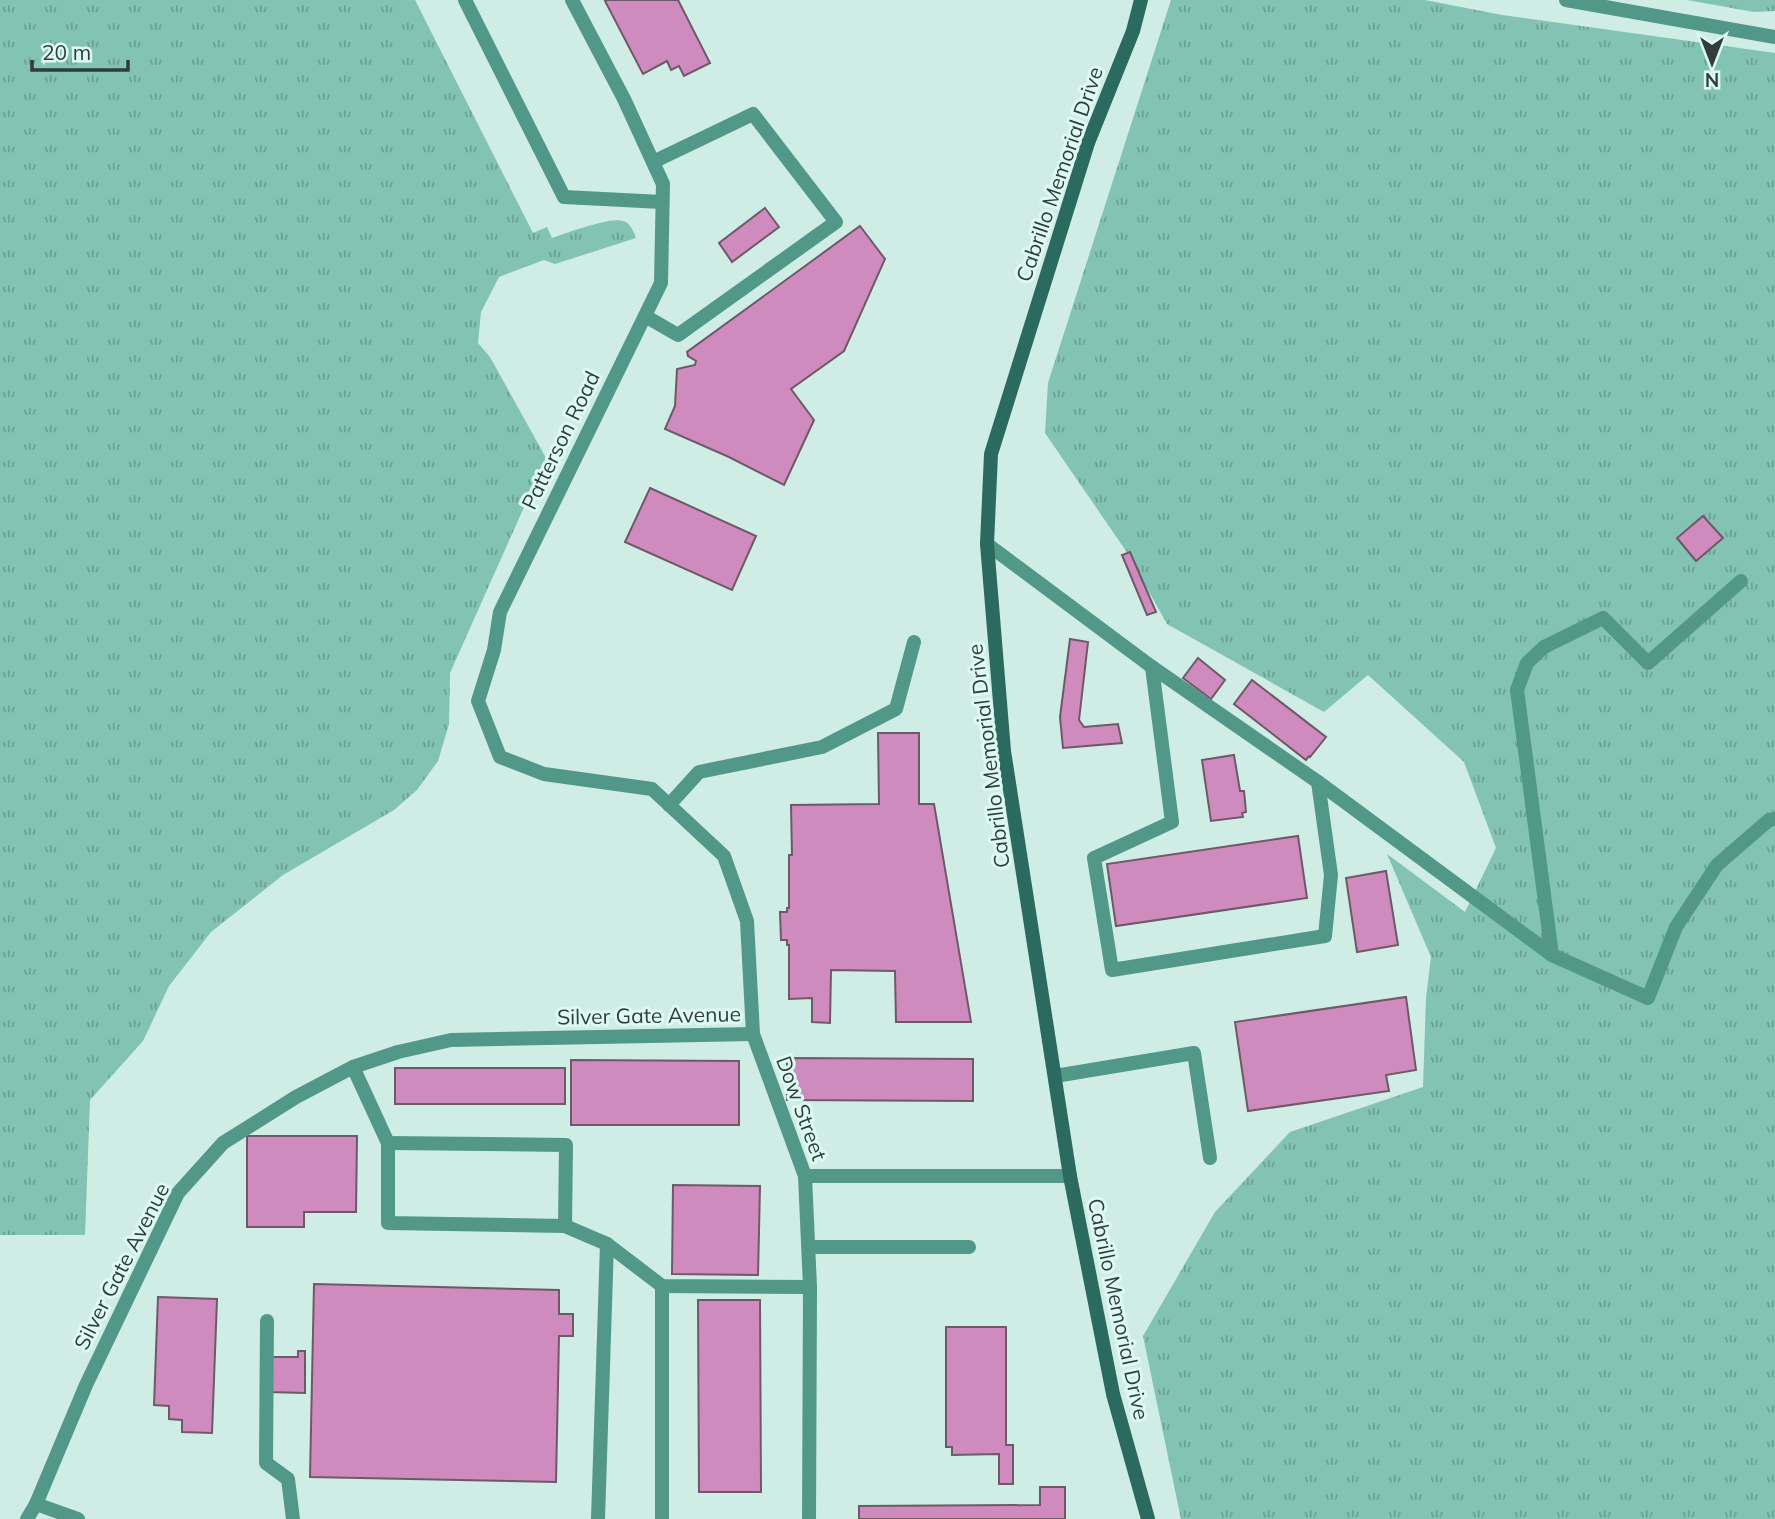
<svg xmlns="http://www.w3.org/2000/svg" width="1775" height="1519" font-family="Mulish,sans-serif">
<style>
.grass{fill:url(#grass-tufts)}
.building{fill:#d08bbe;stroke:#6d5a67;stroke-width:2}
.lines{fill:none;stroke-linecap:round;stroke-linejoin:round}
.service{stroke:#529889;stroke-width:14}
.minor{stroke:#529889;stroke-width:14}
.secondary{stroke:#2b6a5e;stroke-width:14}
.labels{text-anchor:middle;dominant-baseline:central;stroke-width:6;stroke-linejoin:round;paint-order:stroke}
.street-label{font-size:21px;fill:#313d3a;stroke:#dcfaf2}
</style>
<defs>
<pattern id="grass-tufts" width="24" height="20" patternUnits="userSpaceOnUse" patternTransform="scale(1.75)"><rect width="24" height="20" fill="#82c3b4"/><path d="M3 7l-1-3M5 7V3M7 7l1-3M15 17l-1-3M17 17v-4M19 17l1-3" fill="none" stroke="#6ba093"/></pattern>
</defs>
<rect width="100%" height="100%" fill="#cfece5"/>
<!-- grass -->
<g class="grass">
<path d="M0,0H415L533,233L547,227L552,238C568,233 609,217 623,221C631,223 633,231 636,238L555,264L544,260L499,277L481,312L478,343L490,357L546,458L450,673L449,724L438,761L417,790L394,810L283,875L211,932L169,986L143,1041L90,1100L85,1235H0Z"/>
<polygon points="1171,0 1425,0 1502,15 1775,53 1775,1519 1181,1519 1143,1336 1215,1212 1290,1132 1423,1087 1426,998 1431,957 1387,854 1465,912 1496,848 1464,762 1368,675 1324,712 1167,624 1126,551 1045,433 1048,383"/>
<polygon points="1687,0 1775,0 1775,11 1754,12"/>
</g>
<!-- building -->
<g class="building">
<polygon points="607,0 678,0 710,63 684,76 679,66 671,70 667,61 643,74 605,1"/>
<polygon points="765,208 779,227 732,262 719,243"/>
<polygon points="860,226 885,259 844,351 791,389 814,420 784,485 729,457 665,429 675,406 677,369 695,365 696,361 688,356 687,352"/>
<polygon points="650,488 756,536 732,590 625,542"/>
<polygon points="1703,516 1723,538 1696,561 1677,538"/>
<polygon points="1130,552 1156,612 1147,615 1122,555"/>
<polygon points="1070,639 1088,642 1079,720 1084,727 1118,724 1122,743 1063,748 1060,717"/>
<polygon points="1198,658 1225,680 1211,699 1183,678"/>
<polygon points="1252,680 1326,737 1310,757 1309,756 1306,760 1234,704"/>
<polygon points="878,733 919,733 919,804 934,804 971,1022 896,1022 895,971 831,970 830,1023 812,1022 812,998 789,999 789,945 787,945 787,940 781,940 780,912 787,912 787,908 789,908 789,855 792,855 791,805 879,804"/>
<polygon points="1234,755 1240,791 1244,791 1246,812 1242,813 1243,817 1211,821 1202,760"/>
<polygon points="1298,836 1307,898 1116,926 1107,864"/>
<polygon points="1386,871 1398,945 1357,952 1346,878"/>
<polygon points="1406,997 1416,1070 1386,1075 1389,1091 1248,1111 1235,1022"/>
<polygon points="787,1058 973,1059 973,1101 787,1100"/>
<polygon points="571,1060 739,1061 739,1125 571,1125"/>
<rect x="395" y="1068" width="170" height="36"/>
<polygon points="247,1136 357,1136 356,1212 304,1212 304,1227 247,1227"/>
<polygon points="673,1185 760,1186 758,1275 672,1274"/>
<polygon points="314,1284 559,1290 559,1314 573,1314 573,1336 559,1336 556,1482 310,1477"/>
<polygon points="158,1297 217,1299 212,1433 182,1432 182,1420 169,1419 169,1406 154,1405"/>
<polygon points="698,1300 760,1300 761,1492 699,1492"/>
<polygon points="946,1327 1006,1327 1006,1445 1013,1445 1013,1484 999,1484 999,1454 952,1455 952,1447 946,1447"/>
<polygon points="298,1351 305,1351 305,1393 268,1392 269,1357 298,1357"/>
<polygon points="1040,1487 1065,1487 1065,1519 859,1519 859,1506 1040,1505"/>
</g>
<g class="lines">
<!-- service -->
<g class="service">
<polyline points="465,0 564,197 662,202"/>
<polyline points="1566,0 1775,37"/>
<polyline points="645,316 678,335 836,222 753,114 653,162"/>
<polyline points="987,544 1152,667 1318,782 1552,955 1648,998 1676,927 1717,865 1769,820 1775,819"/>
<polyline points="1152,667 1172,822 1094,858 1112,970 1325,936 1331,875 1318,782"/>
<polyline points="669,805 699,772 822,747 896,709 914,642"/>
<polyline points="1552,955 1517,690 1527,663 1544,647 1603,618 1648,663 1741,581"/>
<polyline points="353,1067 388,1143 388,1223 565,1226 607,1244 662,1286 810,1287"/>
<polyline points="1055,1076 1194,1053 1210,1158"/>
<polyline points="388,1143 566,1145 565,1226"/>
<polyline points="805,1176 1070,1176"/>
<polyline points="809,1247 969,1247"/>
<polyline points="662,1286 662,1519"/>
<polyline points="267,1321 266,1463 288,1479 293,1519"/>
<polyline points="598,1519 607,1244"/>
</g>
<!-- minor -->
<g class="minor">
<polyline points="572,0 624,99 663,184 661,283 500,612 494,650 478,701 500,757 544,774 652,789 724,856 747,921 753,1034 805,1176 810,1287 809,1519"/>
<polyline points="36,1504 78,1519"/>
<polyline points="27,1519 36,1504 86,1385 178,1193 223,1143 296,1097 353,1067 398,1052 451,1040 753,1034"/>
</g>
<!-- secondary -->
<polyline class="secondary" points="1141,0 1133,31 1088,143 991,454 987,544 1004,751 1070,1176 1113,1394 1148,1519"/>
</g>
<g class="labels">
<!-- street labels -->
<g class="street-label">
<text transform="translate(1059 174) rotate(-71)">Cabrillo Memorial Drive</text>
<text transform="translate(560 440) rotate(-64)">Patterson Road</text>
<text transform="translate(988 756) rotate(-97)">Cabrillo Memorial Drive</text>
<text transform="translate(649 1015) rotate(-1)">Silver Gate Avenue</text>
<text transform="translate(802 1108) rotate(70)">Dow Street</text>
<text transform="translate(121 1266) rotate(-63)">Silver Gate Avenue</text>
<text transform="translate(1119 1309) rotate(78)">Cabrillo Memorial Drive</text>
</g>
</g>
<!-- north arrow -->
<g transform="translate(1712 63) rotate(180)" stroke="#dcfaf2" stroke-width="5" paint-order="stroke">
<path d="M0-5L12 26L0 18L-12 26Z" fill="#313d3a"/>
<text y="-10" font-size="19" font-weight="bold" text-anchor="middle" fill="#313d3a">N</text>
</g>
<!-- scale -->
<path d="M32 60v10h96v-10" fill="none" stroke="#313d3a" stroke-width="3.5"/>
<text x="42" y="60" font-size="21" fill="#313d3a" stroke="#dcfaf2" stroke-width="5" paint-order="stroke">20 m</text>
</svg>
